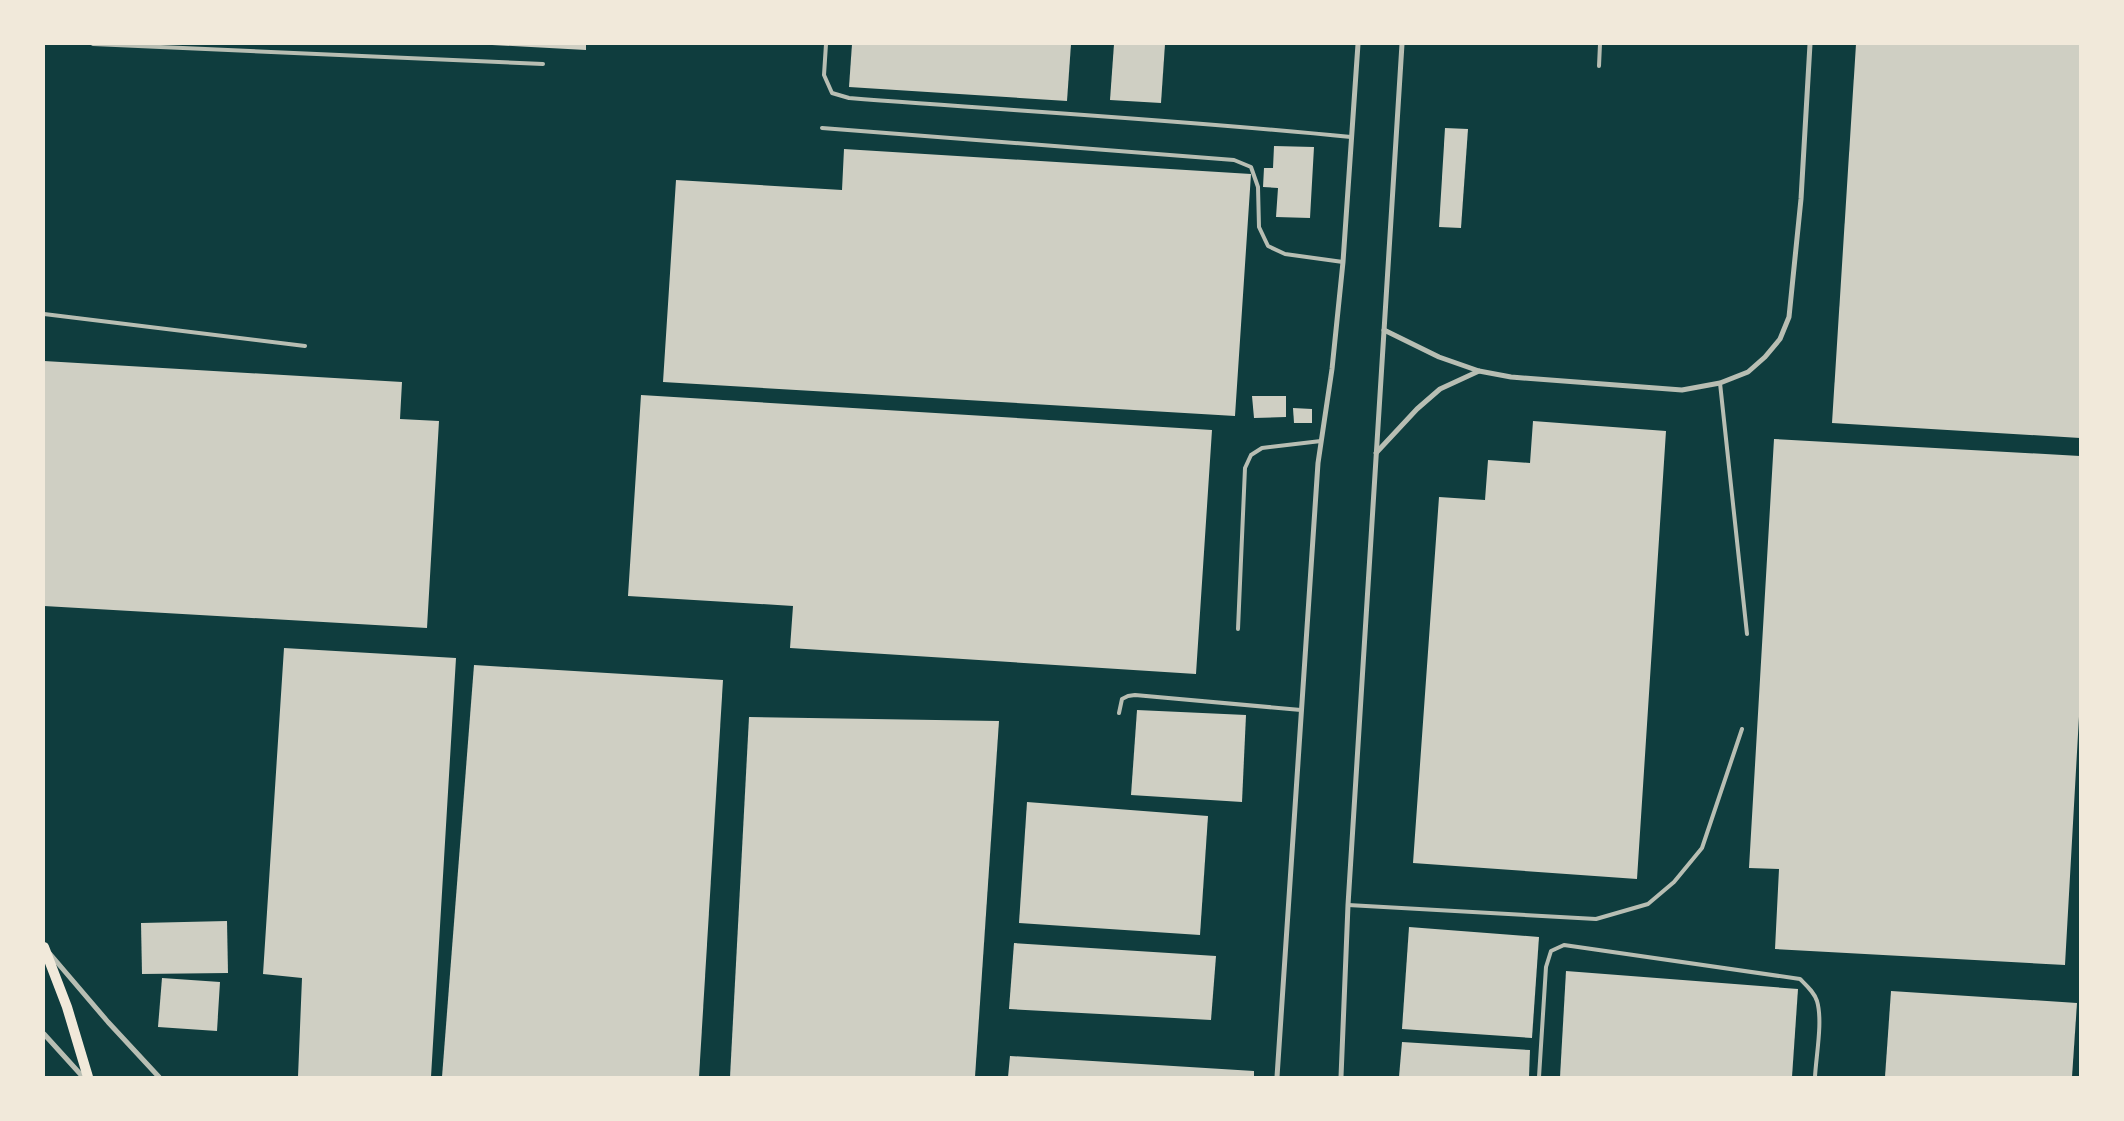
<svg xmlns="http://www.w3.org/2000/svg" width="2124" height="1121" font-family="Literata,serif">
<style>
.building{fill:#cfcfc3}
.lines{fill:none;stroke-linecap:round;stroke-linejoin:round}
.service{stroke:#b8beb3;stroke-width:4}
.minor{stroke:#b8beb3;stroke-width:5}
.secondary{stroke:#f1e9da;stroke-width:10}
</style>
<rect width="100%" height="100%" fill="#0f3d3e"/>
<!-- building -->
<g class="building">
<polygon points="492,44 586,44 586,50 492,45"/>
<polygon points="852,44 1071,44 1067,101 849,87"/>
<polygon points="1114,44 1165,44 1161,103 1110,100"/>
<polygon points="1856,44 2080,44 2080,438 1832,423"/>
<polygon points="1445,128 1468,129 1461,228 1439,227"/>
<polygon points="1274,146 1314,147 1310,218 1276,217 1278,188 1263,187 1264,168 1273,168"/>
<polygon points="844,149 1251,174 1235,416 663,382 676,180 842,190"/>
<polygon points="44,361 402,382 400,419 439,421 427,628 44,606"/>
<polygon points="641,395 1212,430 1196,674 790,648 793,606 628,596"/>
<polygon points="1252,396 1286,396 1286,417 1254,418"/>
<polygon points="1293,408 1312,409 1312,423 1294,423"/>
<polygon points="1533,421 1666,431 1637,879 1413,863 1439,497 1485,500 1488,460 1530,463"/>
<polygon points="1774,439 2080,456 2080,699 2065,965 1775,949 1779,869 1749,868"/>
<polygon points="284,648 456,658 431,1077 298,1077 302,978 263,974"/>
<polygon points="474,665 723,680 699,1077 442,1077"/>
<polygon points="1137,710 1246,715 1242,802 1131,795"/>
<polygon points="749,717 999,721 975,1077 730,1077"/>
<polygon points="1027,802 1208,816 1200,935 1019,923"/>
<polygon points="227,921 228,973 142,974 141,923"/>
<polygon points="1409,927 1539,937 1532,1038 1402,1029"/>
<polygon points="1014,943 1216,956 1211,1020 1009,1009"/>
<polygon points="1566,971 1798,989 1792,1077 1560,1077"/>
<polygon points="162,978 220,982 217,1031 158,1027"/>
<polygon points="1891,991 2077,1003 2072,1077 1885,1077"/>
<polygon points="1402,1042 1530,1050 1529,1077 1399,1077"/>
<polygon points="1010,1056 1254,1071 1254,1077 1008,1077"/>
</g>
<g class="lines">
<!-- service -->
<g class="service">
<polyline points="93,44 543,64"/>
<path d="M826,44L824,75L832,93L849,98C1016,111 1184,120 1351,137"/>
<polyline points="1599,66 1600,44"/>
<polyline points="822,128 1234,160 1251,167 1258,187 1259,227 1268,246 1285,254 1343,262"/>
<polyline points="44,314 305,346"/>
<polyline points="1720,383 1747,634"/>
<polyline points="1238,629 1245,468 1251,455 1262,448 1321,441"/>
<polyline points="1119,713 1122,699 1128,696 1135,695 1301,710"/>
<polyline points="1348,905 1596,919 1648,904 1674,882 1702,848 1742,729"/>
<path d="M1539,1077L1546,967L1551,951L1564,945L1800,979C1807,986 1814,992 1817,1001C1823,1021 1816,1056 1815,1077"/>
</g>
<!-- minor -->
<g class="minor">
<polyline points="1384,330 1439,357 1479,371 1511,377 1682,390 1720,383 1748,372 1765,357 1780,339 1789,317 1801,199 1810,44"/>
<polyline points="1376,453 1417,409 1440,389 1479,371"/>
<polyline points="50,954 108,1022 159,1077"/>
<polyline points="44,1034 83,1077"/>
<polyline points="1277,1077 1318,463 1332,369 1343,262 1358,44"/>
<polyline points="1341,1077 1348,905 1402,44"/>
</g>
<!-- secondary -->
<polyline class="secondary" points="44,947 67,1007 88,1077"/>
</g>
<!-- border -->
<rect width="2124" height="1121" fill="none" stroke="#f1e9da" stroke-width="90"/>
</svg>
